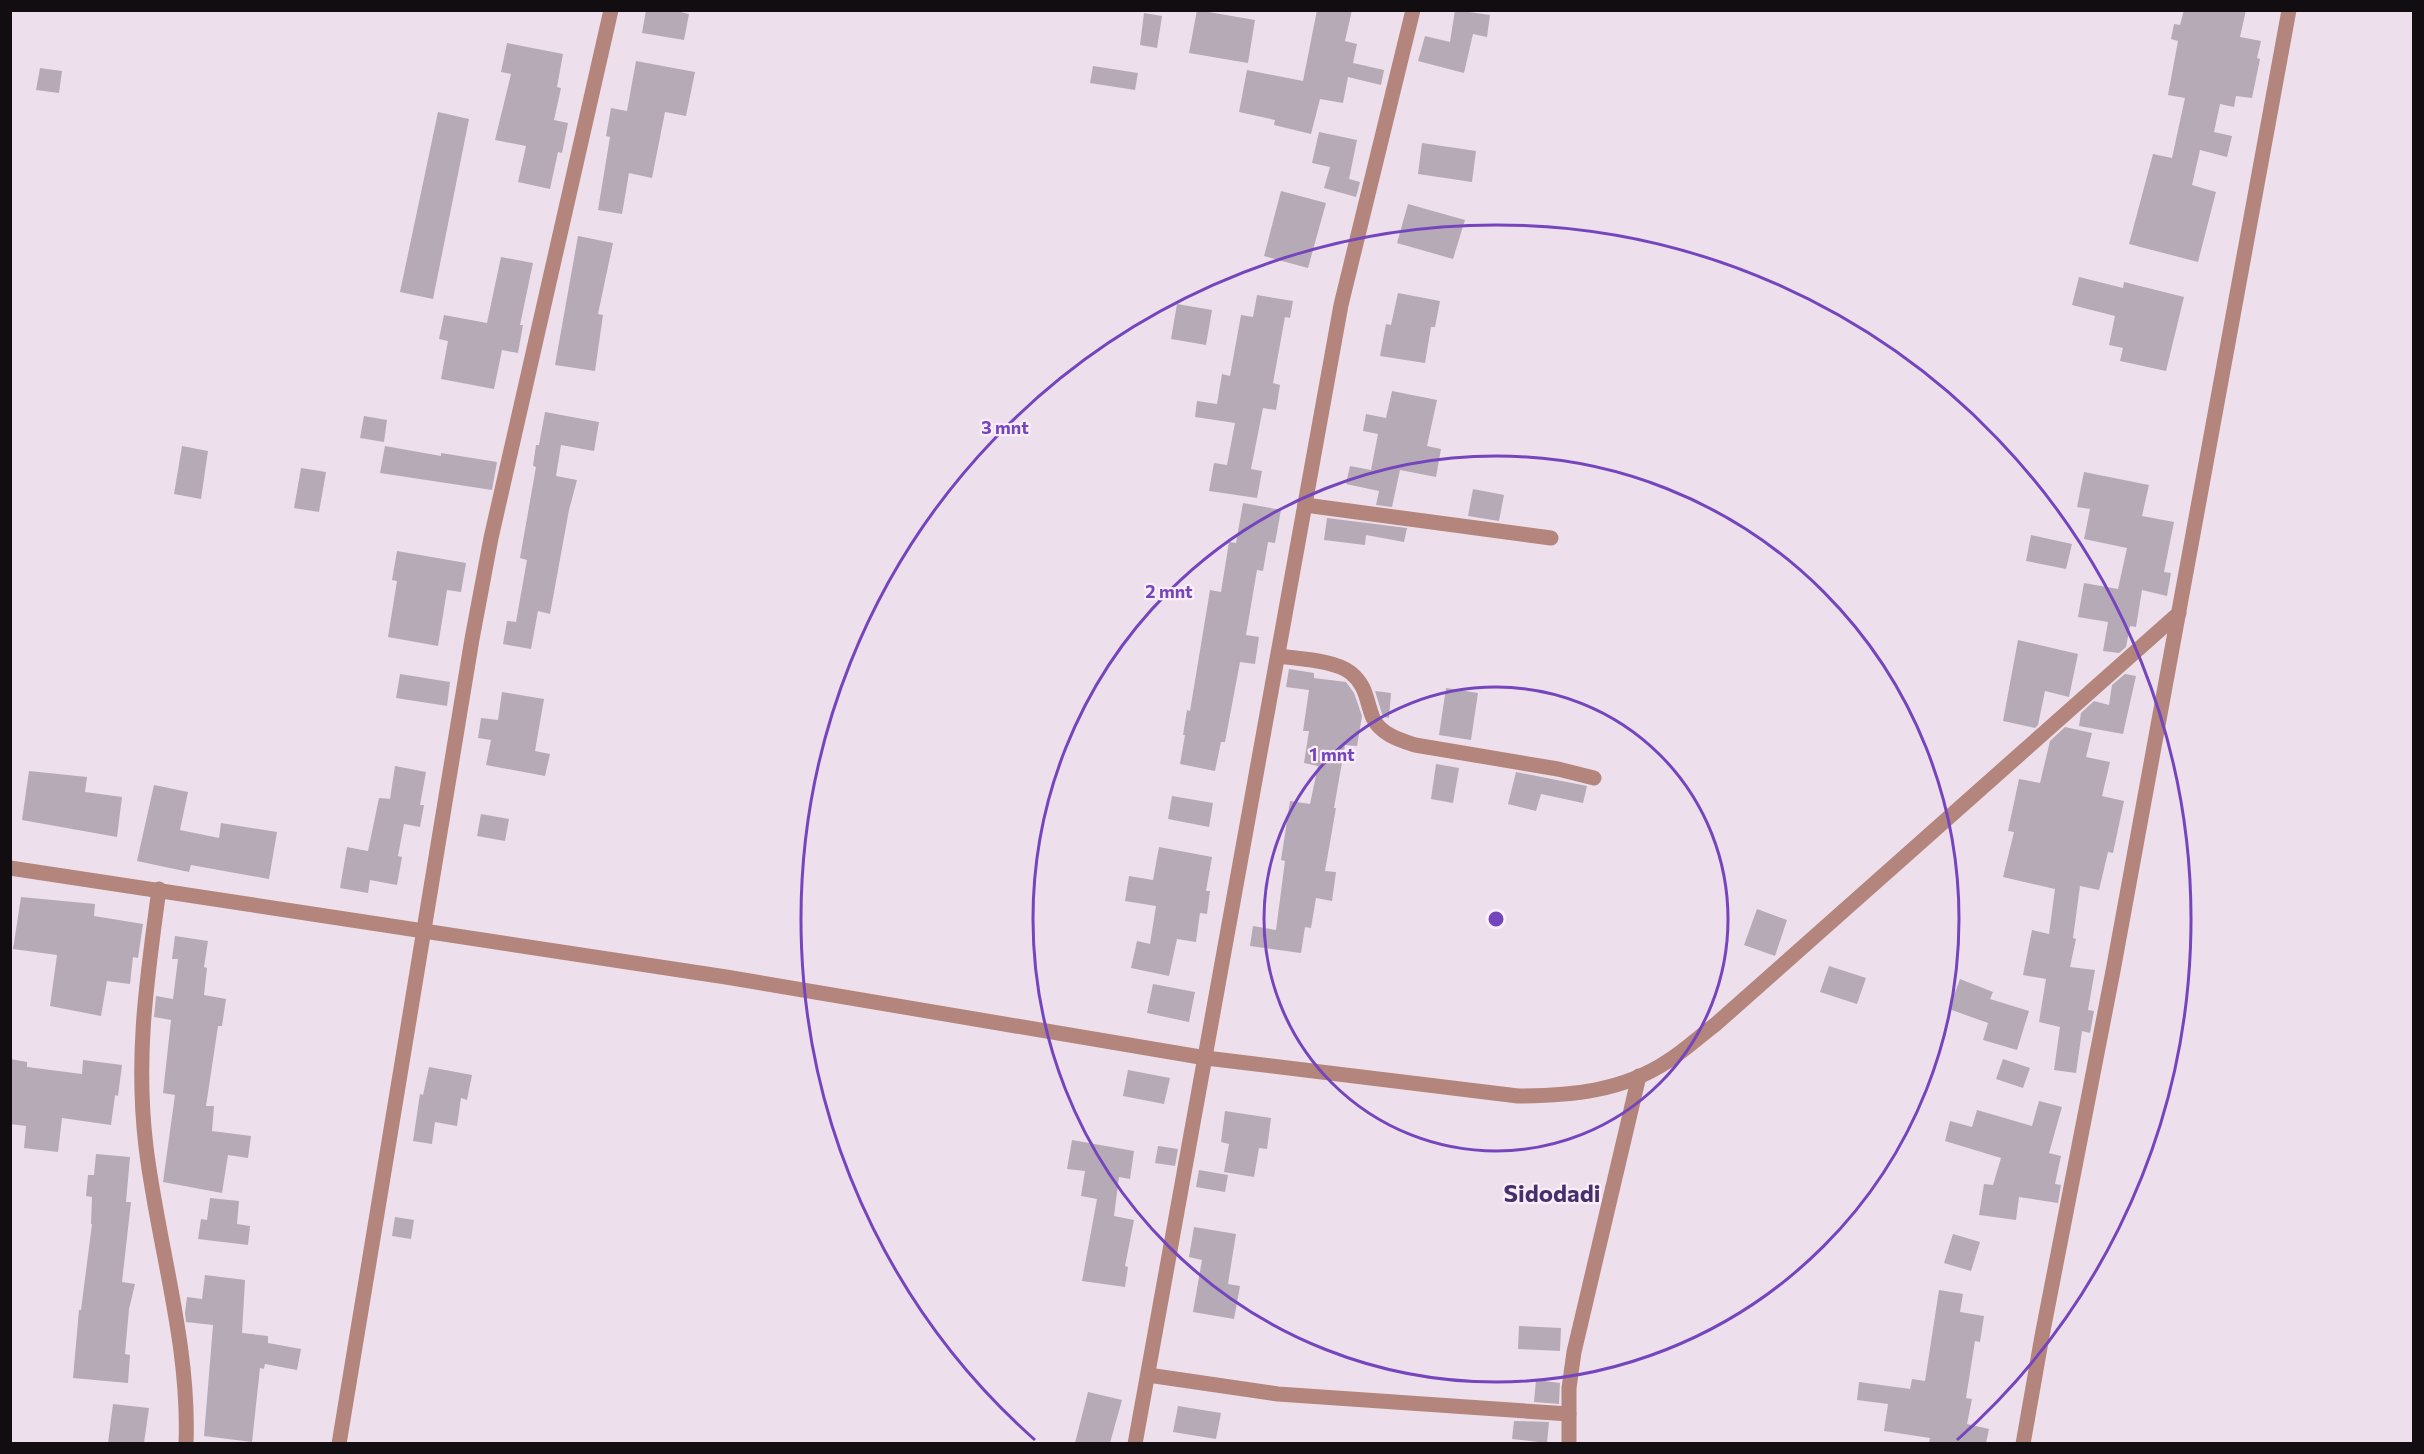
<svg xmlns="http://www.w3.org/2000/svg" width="2424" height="1454" font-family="Commissioner,sans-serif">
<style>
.building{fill:#b5aab6}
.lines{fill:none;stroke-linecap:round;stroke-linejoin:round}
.street{stroke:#b3857d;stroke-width:15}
.ring{fill:none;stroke:#7545bd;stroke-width:3}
.labels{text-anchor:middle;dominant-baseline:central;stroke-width:4.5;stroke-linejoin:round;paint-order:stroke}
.quarter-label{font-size:24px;font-weight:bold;fill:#45306b;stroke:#faeefa}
.centre{fill:#7545bd;stroke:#faeefa;stroke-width:3}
.ring-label{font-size:18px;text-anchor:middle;font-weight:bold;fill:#7545bd;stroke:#faeefa;stroke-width:4.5;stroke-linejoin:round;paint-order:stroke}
</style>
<rect width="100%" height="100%" fill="#ede0ec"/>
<!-- building -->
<g class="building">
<polygon points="646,10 672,10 689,14 684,40 642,33"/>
<polygon points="1197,10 1255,20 1248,63 1189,53"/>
<polygon points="1317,10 1352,10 1345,41 1357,44 1353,63 1384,70 1381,85 1348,77 1343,103 1320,99 1311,134 1274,125 1275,120 1239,112 1247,70 1303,81"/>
<polygon points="1455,10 1490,15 1487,37 1473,34 1464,73 1418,61 1425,36 1450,42"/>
<polygon points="2184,10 2246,10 2240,37 2261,41 2257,58 2260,59 2252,98 2236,96 2234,107 2220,104 2214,132 2232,136 2227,157 2200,150 2192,185 2216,192 2198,262 2129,244 2153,154 2172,158 2185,98 2168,95 2178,41 2171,39 2174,24 2180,25"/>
<polygon points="1144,13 1162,16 1157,48 1140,45"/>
<polygon points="507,43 563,54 557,87 561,88 554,120 568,123 562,153 558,152 550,189 518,182 526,146 495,140 511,74 501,72"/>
<polygon points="636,61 695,72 686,116 665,112 652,178 629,173 622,214 598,210 610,137 606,136 611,108 627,111"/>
<polygon points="1093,66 1138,73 1135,90 1090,83"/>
<polygon points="40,68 62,71 59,93 36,90"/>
<polygon points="438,112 469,119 433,299 400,292"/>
<polygon points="1319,132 1357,140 1349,179 1360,182 1356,197 1324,188 1330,167 1312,163"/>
<polygon points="1422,143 1476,151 1472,182 1418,174"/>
<polygon points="1281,191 1326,203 1308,268 1264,256"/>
<polygon points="1408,204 1465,220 1453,259 1397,243"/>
<polygon points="578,236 613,243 598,314 603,315 595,371 555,365"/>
<polygon points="501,257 533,263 520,325 523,325 518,353 502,350 494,389 441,379 448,341 439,339 444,315 487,323"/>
<polygon points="2079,277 2123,288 2124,282 2184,297 2166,371 2120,361 2123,348 2109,345 2115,316 2072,305"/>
<polygon points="1398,293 1440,301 1435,327 1431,327 1425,363 1380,356 1386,324 1391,325"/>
<polygon points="1257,295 1293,301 1290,318 1285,317 1273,383 1280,385 1276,410 1263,408 1251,469 1262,471 1257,498 1209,491 1214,463 1227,465 1235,423 1195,417 1197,401 1217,404 1222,374 1230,376 1241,315 1253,317"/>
<polygon points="1177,304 1212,310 1206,345 1171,339"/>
<polygon points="1392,391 1437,400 1427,446 1441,449 1436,477 1400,470 1392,507 1376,505 1379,491 1346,484 1350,466 1371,470 1378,434 1363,431 1366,414 1386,418"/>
<polygon points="545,412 599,422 594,451 561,445 556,476 577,480 569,510 550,614 538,611 531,649 503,644 507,621 516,622 527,560 520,558 536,467 533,466 536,445 539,445"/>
<polygon points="364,416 387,420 384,442 360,438"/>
<polygon points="182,446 208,451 201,499 174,494"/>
<polygon points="385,446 441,456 441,453 497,462 492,490 380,473"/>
<polygon points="301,468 326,472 319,512 294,508"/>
<polygon points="2084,472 2149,485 2142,516 2174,522 2164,572 2171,573 2167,596 2142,590 2136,627 2130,626 2126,647 2119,653 2103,651 2108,622 2078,617 2084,583 2118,589 2127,548 2084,539 2090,509 2077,507"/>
<polygon points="1473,489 1504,495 1499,521 1468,516"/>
<polygon points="1243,503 1281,510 1275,543 1268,542 1263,571 1257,570 1246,635 1259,637 1255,664 1240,662 1225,742 1221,742 1215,771 1180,764 1185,735 1183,735 1187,710 1190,711 1210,590 1221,592 1229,542 1236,543"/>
<polygon points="1327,518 1407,528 1404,542 1366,535 1365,545 1324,540"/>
<polygon points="2031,535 2072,544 2066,569 2026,561"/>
<polygon points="397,551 466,563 461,592 447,590 438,646 388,637 397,581 392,580"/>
<polygon points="2018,640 2078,654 2069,697 2045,691 2038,725 2035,728 2003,721"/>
<polygon points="1289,669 1314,673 1314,678 1346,682 1354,693 1362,716 1357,746 1345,745 1334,808 1336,808 1325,871 1336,872 1332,901 1316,898 1311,928 1305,927 1301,953 1250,946 1253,926 1276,930 1285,861 1281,860 1290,801 1310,804 1318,766 1304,763 1309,731 1303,731 1309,690 1286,687"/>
<polygon points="400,674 450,682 447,706 396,698"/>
<polygon points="2125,674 2136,676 2123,734 2079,726 2081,713 2094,701 2109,705 2112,685"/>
<polygon points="1446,688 1478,693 1471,740 1439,735"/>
<polygon points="1375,691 1391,693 1389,718 1384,717 1382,714"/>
<polygon points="502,692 544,699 535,751 550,754 545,776 486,765 491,740 478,738 481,718 498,720"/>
<polygon points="2065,727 2092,733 2086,757 2110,762 2102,796 2124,801 2113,853 2108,852 2099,890 2080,886 2073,938 2076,939 2070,967 2095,970 2088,1010 2094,1011 2090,1033 2082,1031 2076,1073 2054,1070 2060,1027 2039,1022 2046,979 2023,975 2032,930 2049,934 2055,889 2003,877 2014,832 2008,831 2019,779 2040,783 2050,741"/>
<polygon points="1436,764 1459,768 1453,803 1431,799"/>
<polygon points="395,766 426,772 420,805 424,805 420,827 404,824 398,856 402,857 397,885 370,880 368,893 340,888 347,847 368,851 379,798 390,799"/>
<polygon points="29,771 87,777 85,792 122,797 117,837 22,820"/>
<polygon points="1516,772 1587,786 1583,803 1541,794 1536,811 1508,804"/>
<polygon points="154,785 188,792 180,830 219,838 221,823 277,832 269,879 191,865 189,872 137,861"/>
<polygon points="1172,796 1213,803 1209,827 1168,819"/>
<polygon points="481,814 509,819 505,841 477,836"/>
<polygon points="1159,847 1212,857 1206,891 1210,891 1207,914 1200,913 1196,942 1177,939 1169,976 1131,968 1137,941 1150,944 1156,906 1125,901 1129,876 1153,880"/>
<polygon points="21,897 95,904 94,916 143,924 138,958 133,957 130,984 107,981 101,1016 50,1006 57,955 13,949"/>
<polygon points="1757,909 1787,920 1775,956 1744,945"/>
<polygon points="175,936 208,941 204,967 207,968 204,995 226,999 222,1026 218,1026 206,1106 214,1106 212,1131 251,1136 248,1158 228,1155 222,1193 163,1182 175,1095 163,1093 171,1020 154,1017 156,996 173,999 178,959 172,959"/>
<polygon points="1829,966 1866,978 1857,1004 1820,992"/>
<polygon points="1960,979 1993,992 1990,999 2029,1011 2017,1050 1983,1040 1988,1023 1949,1009"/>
<polygon points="1153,984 1195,992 1189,1022 1147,1013"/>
<polygon points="10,1059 27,1062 27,1067 82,1074 83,1060 122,1065 118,1096 115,1095 111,1125 62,1118 58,1152 24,1148 26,1126 10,1124"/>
<polygon points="2003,1059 2030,1068 2023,1088 1996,1079"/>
<polygon points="429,1067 472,1075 467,1100 461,1098 457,1126 435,1122 432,1144 413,1141 420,1094 423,1095"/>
<polygon points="1128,1070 1170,1078 1164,1104 1123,1096"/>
<polygon points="2039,1101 2062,1107 2049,1153 2061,1156 2055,1184 2061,1185 2058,1203 2019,1197 2016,1220 1979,1215 1984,1184 1993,1185 2001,1158 1945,1141 1950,1121 1972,1127 1977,1110 2032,1126"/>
<polygon points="1225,1111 1271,1118 1267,1149 1259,1148 1254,1177 1224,1172 1229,1144 1221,1142"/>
<polygon points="1072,1140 1134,1151 1130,1179 1119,1177 1114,1216 1134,1220 1125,1266 1128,1267 1125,1287 1082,1281 1097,1199 1081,1196 1085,1171 1067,1169"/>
<polygon points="1158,1146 1178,1149 1175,1166 1155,1163"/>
<polygon points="96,1154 130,1157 126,1202 131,1202 122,1282 135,1284 129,1309 125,1354 130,1355 128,1383 73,1378 79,1310 81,1310 92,1224 91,1224 92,1197 86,1196 88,1175 94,1175"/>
<polygon points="1199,1170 1228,1175 1225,1192 1196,1187"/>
<polygon points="210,1198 239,1201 237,1224 250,1226 248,1245 198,1239 201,1219 207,1220"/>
<polygon points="395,1217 414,1220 411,1239 392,1236"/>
<polygon points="1194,1227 1236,1234 1228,1284 1240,1286 1234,1319 1193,1312 1202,1260 1189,1257"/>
<polygon points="1953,1234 1980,1242 1971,1271 1944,1263"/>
<polygon points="205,1275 245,1280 242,1333 268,1336 268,1343 301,1349 297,1370 265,1364 264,1369 260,1368 252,1442 204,1436 213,1325 186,1322 185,1313 187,1297 202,1299"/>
<polygon points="1939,1290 1963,1294 1960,1312 1984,1316 1980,1342 1975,1341 1966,1398 1972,1399 1967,1424 1989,1429 1986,1443 1929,1443 1930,1438 1884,1431 1888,1404 1857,1400 1859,1382 1910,1389 1912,1379 1925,1381"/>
<polygon points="1519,1326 1561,1328 1560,1351 1518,1349"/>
<polygon points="1536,1380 1560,1383 1559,1404 1534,1402"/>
<polygon points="1088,1392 1122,1400 1110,1443 1075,1443"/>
<polygon points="113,1404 149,1408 144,1443 108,1443"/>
<polygon points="1178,1406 1221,1413 1216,1439 1173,1432"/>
<polygon points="1514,1421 1549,1422 1547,1443 1512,1439"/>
</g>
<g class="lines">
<!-- street -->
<g class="street">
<polyline points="1305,505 1551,538"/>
<path d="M1279,656C1298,659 1335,660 1351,673C1367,686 1366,701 1373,718C1380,734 1400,740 1415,745L1558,769L1594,778"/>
<path d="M10,868L726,977L1206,1058L1518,1096C1571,1096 1623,1091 1668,1061C1685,1050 1700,1036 1716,1024L2179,613"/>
<path d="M159,889C147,979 135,1056 146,1147C158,1245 190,1344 186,1444"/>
<polyline points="1148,1375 1278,1394 1569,1414"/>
<polyline points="339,1444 472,639 491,538 611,10"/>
<polyline points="1135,1444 1341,305 1413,10"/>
<polyline points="1569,1444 1569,1388 1574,1352 1639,1076"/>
<polyline points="2023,1444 2042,1336 2113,971 2289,10"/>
</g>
</g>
<!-- distance rings -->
<g class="ring">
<circle cx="1496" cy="919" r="232"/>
<circle cx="1496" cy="919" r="463"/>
<path d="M1035 1440A695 695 0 1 1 1957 1440"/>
</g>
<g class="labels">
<!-- quarter labels -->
<g class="quarter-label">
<text x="1552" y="1192">Sidodadi</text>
</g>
</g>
<circle cx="1496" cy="919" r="9" class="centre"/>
<g class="ring-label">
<text x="1005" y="434">3 mnt</text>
<text x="1169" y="598">2 mnt</text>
<text x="1332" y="761">1 mnt</text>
</g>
<!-- border -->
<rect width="2424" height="1454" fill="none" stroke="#110d11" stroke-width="24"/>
</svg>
